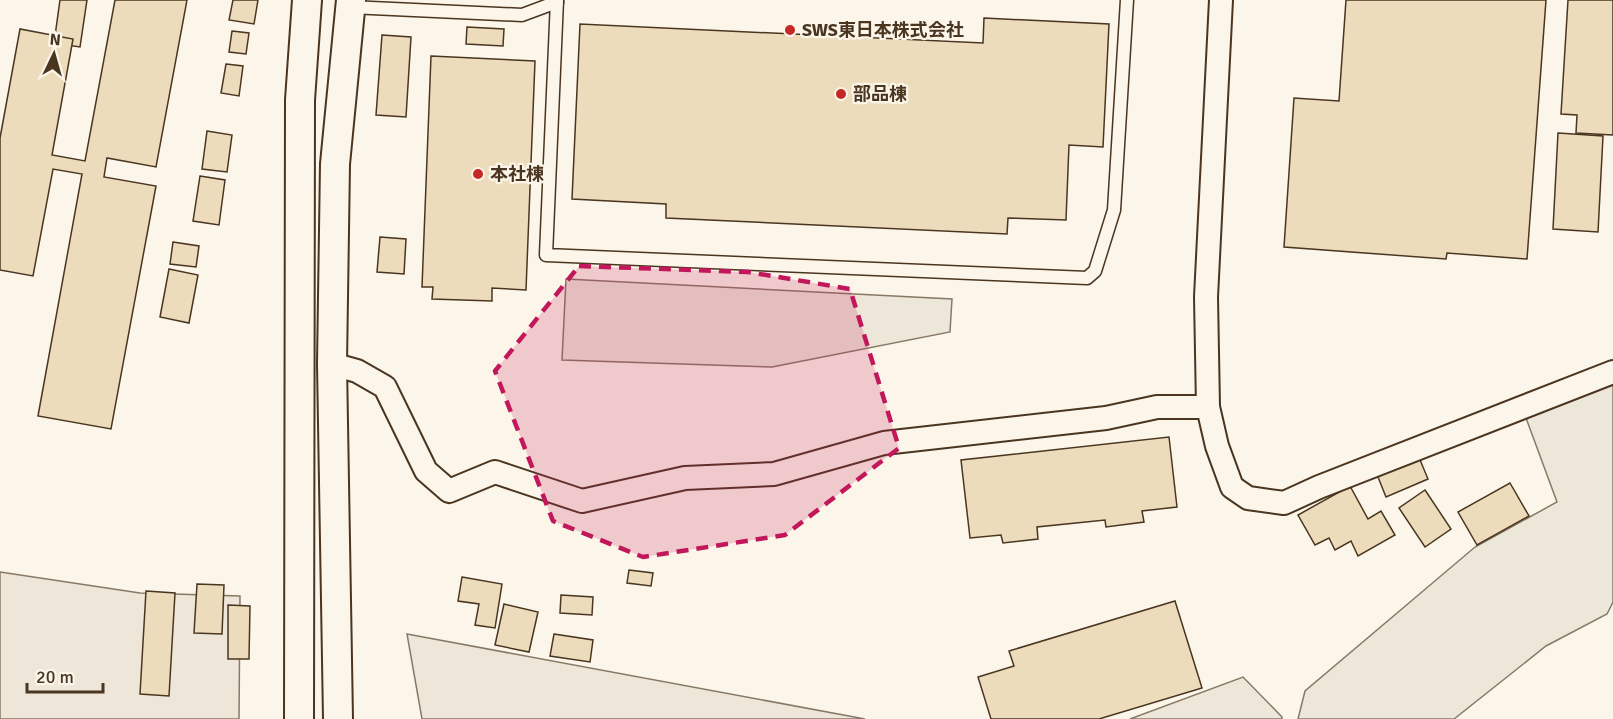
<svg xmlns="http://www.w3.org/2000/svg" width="1613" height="719" font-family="Signika,'Noto Sans JP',sans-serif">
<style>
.green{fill:#ede6d9;stroke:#887966;stroke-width:1.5}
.parking{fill:#ede7d9;stroke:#887966;stroke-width:1.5}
.building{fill:#ecdcbc;stroke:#4a3520;stroke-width:1.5}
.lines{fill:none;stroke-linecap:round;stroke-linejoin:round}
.service-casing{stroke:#4a3520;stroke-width:15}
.minor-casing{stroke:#4a3520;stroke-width:26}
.tertiary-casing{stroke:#4a3520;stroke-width:32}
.service{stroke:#fbf6e9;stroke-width:12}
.minor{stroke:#fbf6e9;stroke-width:22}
.tertiary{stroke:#fbf6e9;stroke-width:28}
.marked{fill:#c2185b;fill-opacity:0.2;stroke:#c2185b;stroke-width:4.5;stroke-dasharray:12 8;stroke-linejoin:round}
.poi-dot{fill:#c62828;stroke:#fbf6e9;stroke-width:2}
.labels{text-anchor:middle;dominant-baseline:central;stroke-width:4.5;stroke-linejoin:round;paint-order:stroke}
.poi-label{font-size:18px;font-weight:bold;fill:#4a3520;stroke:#fbf6e9;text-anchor:start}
</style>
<rect width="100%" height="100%" fill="#fbf6e9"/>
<!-- green -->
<g class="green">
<polygon points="0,572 140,593 240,596 239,719 0,719"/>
<polygon points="407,634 865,719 422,719"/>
</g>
<!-- parking -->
<g class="parking">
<polygon points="566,279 952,299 950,332 772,367 562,360"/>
<polygon points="1613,384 1613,602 1607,614 1546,646 1454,719 1298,719 1305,691 1475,547 1557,502 1526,418"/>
<polygon points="1243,677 1282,717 1282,719 1130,719"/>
</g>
<!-- building -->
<g class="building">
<polygon points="60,0 87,0 80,47 54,43"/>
<polygon points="115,0 187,0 156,167 107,158 104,177 156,186 111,429 38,416 82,174 53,169 33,276 0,270 0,138 20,29 73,39 52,155 85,161"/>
<polygon points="233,0 258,0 254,24 229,20"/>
<polygon points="1346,0 1546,0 1527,259 1447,253 1446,259 1284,247 1294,98 1339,101"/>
<polygon points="1568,0 1613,0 1613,135 1576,133 1577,115 1561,114"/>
<polygon points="984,18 1109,24 1103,147 1069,145 1066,220 1008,218 1007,234 666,218 666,204 572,199 580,24 983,43"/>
<polygon points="467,27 504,29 503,46 466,44"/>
<polygon points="232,31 249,33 246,54 229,52"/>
<polygon points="382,35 411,37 406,117 376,115"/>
<polygon points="431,56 535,61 526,290 492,288 492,301 432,299 433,287 422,287"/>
<polygon points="226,64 243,66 239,96 221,93"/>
<polygon points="207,131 232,135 227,172 202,169"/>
<polygon points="1558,133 1603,136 1598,232 1553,229"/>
<polygon points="200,176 225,180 219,225 193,221"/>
<polygon points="380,237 406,239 404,274 377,272"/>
<polygon points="173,242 199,246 196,267 170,264"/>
<polygon points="169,269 198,275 189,323 160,317"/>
<polygon points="1169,437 1177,507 1142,511 1144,522 1106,527 1105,520 1037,527 1038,539 1003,543 1001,535 970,538 961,460"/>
<polygon points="1418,455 1428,479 1386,497 1376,472"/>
<polygon points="1510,483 1529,516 1477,545 1458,512"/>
<polygon points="1350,486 1368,519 1381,511 1395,535 1358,556 1351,541 1335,550 1329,538 1315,545 1298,515"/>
<polygon points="1425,490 1451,529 1425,547 1399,508"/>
<polygon points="629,570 653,573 651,586 627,583"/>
<polygon points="462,577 502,584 495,628 475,625 479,604 458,601"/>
<polygon points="197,584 224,585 222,634 194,633"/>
<polygon points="146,591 175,593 169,696 140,694"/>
<polygon points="561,595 593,597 592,615 560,613"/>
<polygon points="1175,601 1202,688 1099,719 991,719 978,677 1014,666 1009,651"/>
<polygon points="504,604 538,612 529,652 495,645"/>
<polygon points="228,605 250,606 249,659 228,659"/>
<polygon points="554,634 593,640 590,662 550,656"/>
</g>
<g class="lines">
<!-- service casing -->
<g class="service-casing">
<g id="service">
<polyline points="557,0 546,255 1087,278 1095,271 1114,210 1127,0"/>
<polyline points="350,7 522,15 557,2"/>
</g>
</g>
<!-- minor casing -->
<g class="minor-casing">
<g id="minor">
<polyline points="1221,0 1206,297 1208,407 1217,446 1232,487 1248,498 1284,503 1319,487 1613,372"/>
<polyline points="332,364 357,371 385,387 426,471 449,491 495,472 582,501 685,478 774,474 884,443 1106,418 1157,407 1208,407"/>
</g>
</g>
<!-- tertiary casing -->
<g class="tertiary-casing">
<g id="tertiary">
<polyline points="299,719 300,100 307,0"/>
<polyline points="338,719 332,364 335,164 351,0"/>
</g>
</g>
<!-- service -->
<use href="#service" class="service"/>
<!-- minor -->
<use href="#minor" class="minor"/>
<!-- tertiary -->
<use href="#tertiary" class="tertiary"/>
</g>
<!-- marked area -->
<path class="marked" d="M579,266L748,272L850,289L899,448L785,535L643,557L553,521L495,371Z"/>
<!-- markers -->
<g class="poi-dot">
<circle cx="790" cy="30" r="6"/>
<circle cx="841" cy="94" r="6"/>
<circle cx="478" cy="174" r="6"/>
</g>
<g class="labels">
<!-- poi labels -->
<g class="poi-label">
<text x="802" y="30">SWS東日本株式会社</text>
<text x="853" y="94">部品棟</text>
<text x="490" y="174">本社棟</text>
</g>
</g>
<!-- north arrow -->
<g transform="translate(54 54) rotate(5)" stroke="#fbf6e9" stroke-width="4.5" paint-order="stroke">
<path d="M0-4.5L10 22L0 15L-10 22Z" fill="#4a3520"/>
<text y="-9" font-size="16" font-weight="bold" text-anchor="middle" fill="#4a3520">N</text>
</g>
<!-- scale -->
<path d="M27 683v9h76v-9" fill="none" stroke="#4a3520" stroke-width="3"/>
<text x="36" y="683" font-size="18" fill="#4a3520" stroke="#fbf6e9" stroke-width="4.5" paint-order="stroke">20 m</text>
</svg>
